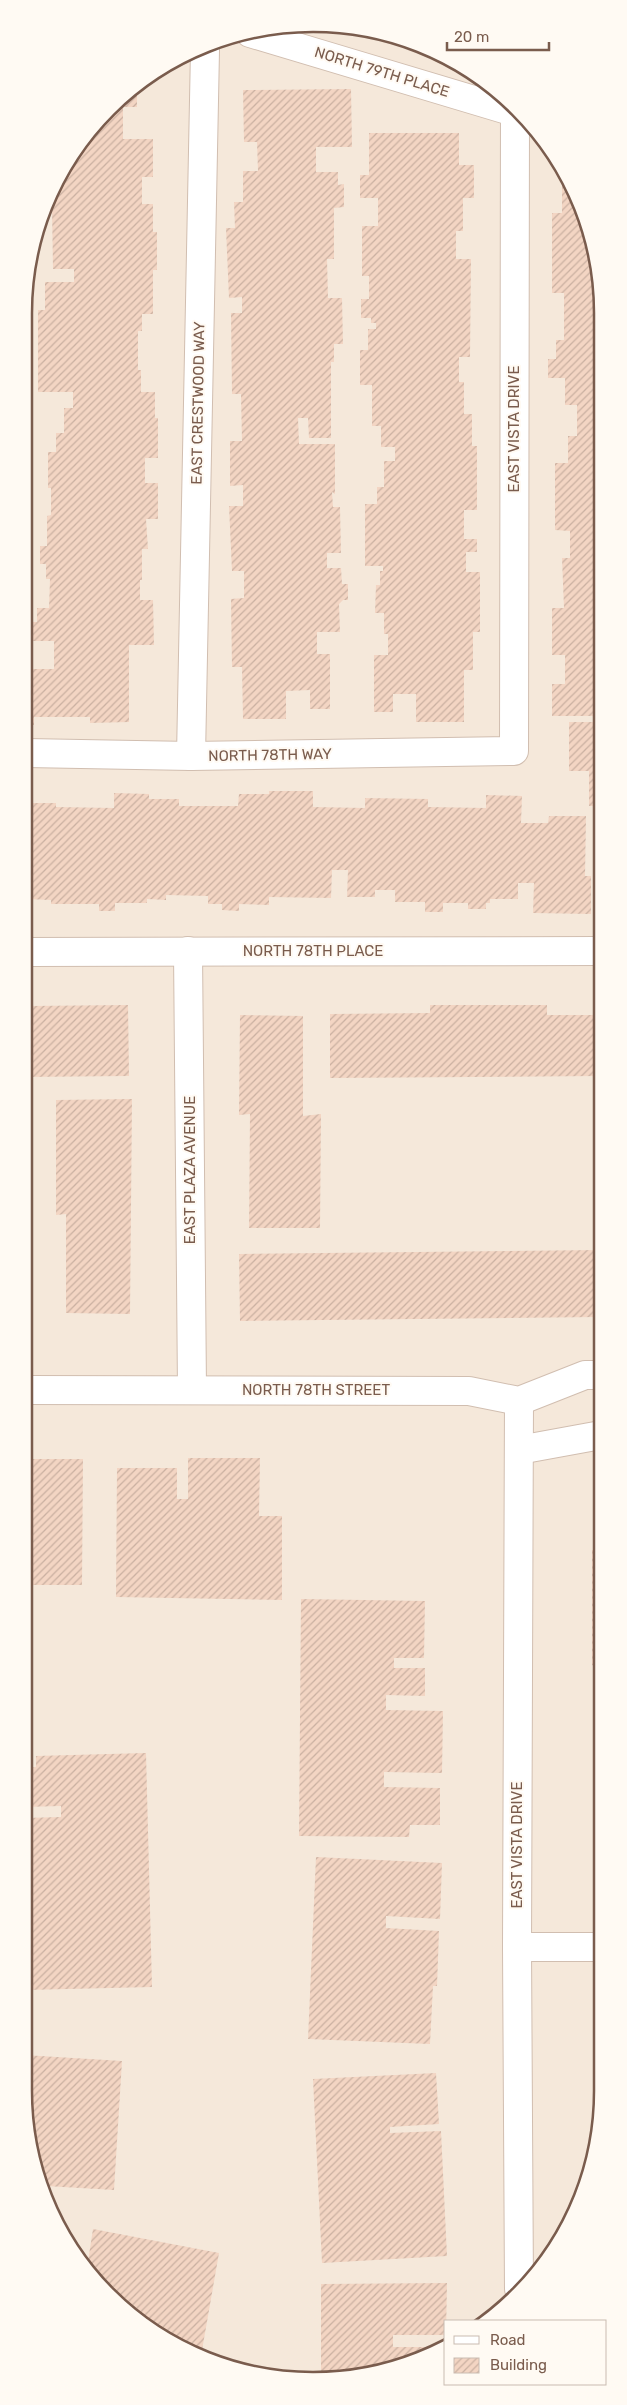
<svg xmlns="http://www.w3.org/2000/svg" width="627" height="2405" font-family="Rubik,sans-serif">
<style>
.residential{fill:#f5e8da}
.building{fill:url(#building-hatch)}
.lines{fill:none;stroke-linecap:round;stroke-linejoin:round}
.street-casing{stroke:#d1beb0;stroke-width:30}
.street{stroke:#fff;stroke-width:28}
.labels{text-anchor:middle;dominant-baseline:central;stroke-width:4;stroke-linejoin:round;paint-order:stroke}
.street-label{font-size:15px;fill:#7a5c4d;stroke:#fffaf3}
.rim{fill:none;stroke:#7a5c4d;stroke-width:2.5}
</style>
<defs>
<pattern id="building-hatch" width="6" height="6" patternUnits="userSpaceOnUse" patternTransform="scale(1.25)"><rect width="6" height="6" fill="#f3d5c3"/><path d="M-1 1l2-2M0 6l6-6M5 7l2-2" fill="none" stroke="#cab0a1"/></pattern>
</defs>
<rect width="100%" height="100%" fill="#fdf6ec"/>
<!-- residential -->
<polygon class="residential" points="352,26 442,54 519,109 573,186 601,276 601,2130 565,2236 490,2321 446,2321 446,2345 406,2366 294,2381 185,2351 96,2283 46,2202 24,2092 26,275 63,168 137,83 239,34"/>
<!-- building -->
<g class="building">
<polygon points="137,84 137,107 123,107 123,139 153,139 153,177 142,177 142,204 153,204 153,232 157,232 157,270 153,270 153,314 142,314 142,331 138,331 138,370 141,370 141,392 155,392 155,418 158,418 158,458 145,458 145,483 158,483 158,519 146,519 148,549 142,549 142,580 140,580 140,600 153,600 154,645 129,645 129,722 90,723 90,717 34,717 34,725 26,725 26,669 54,669 54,641 30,641 30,622 37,622 37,608 49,608 50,579 46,579 46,564 40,564 40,546 47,546 47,516 51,515 51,488 48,488 48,452 56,452 56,433 64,433 64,408 73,408 73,392 38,392 38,310 45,310 45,282 74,282 74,269 53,269 52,207 49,207 63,168"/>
<polygon points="351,89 352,147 316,147 316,172 338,172 338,185 344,184 344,207 334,208 334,259 327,259 328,298 342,298 343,344 334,344 334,362 331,362 331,438 309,438 308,418 298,418 299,444 335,444 335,494 332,492 333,507 340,507 341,553 327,553 327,568 341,568 342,584 348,584 348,600 343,600 339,604 340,632 317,632 317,654 330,654 330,709 310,709 310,690 286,691 286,719 243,719 242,667 232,667 231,599 244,598 244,571 232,571 229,506 243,506 243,485 230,486 230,441 242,441 241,394 232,394 231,313 242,313 242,297 229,298 226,228 235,228 234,202 243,202 243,171 258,171 257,142 244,142 243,90"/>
<polygon points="369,133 459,133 459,165 474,165 474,198 463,198 463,231 456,231 456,259 471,259 470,357 459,357 459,382 464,382 464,414 472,414 472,446 477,446 477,510 464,510 464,539 477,539 477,552 466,552 466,572 480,572 480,632 473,632 473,670 464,670 464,722 416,722 416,694 393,694 393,712 374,712 374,655 388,655 388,634 384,634 384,613 375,613 376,585 380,585 380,571 383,571 383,566 365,566 365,504 377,504 377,487 384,487 384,461 395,461 395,447 381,447 381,426 372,426 372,385 360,385 360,350 368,350 368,329 376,329 376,323 371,323 371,318 361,318 361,299 369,299 369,276 362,276 362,226 378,226 378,198 360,198 360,175 369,175"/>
<polygon points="559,165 573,186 601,276 601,716 552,716 552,684 565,684 565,655 552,655 552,608 564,608 562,558 570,558 570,531 555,530 555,463 568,463 568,436 577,436 577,405 565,405 565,378 548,378 548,359 556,359 556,340 564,340 564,293 552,293 552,213 562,213 562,177 559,177"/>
<polygon points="569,722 601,722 601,806 589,806 589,771 569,771"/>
<polygon points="269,791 313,791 313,807 365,808 365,798 428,799 428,807 486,808 486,795 522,796 521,823 548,823 549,816 586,816 585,876 591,876 591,914 533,913 534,883 518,883 518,899 490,899 490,903 486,903 486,909 468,909 468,903 443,903 443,912 425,912 425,902 395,902 395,890 375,890 375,897 347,897 348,870 332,870 331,898 269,897 269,905 239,904 239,911 222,910 222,904 208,904 208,896 166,895 166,900 147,899 147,903 115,903 115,911 99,911 99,904 51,904 51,900 25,899 26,803 56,803 56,807 114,808 114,793 149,794 149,799 179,799 179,806 238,806 239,794 269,794"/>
<polygon points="128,1005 129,1076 25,1077 25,1015 30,1015 30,1006"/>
<polygon points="430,1005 547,1005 547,1015 594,1015 594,1005 601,1005 601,1076 330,1078 330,1014 430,1013"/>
<polygon points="240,1015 303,1016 303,1116 321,1114 320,1228 249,1228 250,1114 239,1115"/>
<polygon points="132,1099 130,1314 66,1313 66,1214 56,1215 56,1100"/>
<rect x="25" y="1248" width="7" height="73"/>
<polygon points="599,1250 599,1317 240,1321 239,1254"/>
<polygon points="188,1458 260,1458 259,1516 282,1516 282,1600 116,1597 117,1468 177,1468 177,1499 188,1499"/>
<polygon points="29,1459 83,1459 82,1585 24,1585 25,1514 28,1514"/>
<polygon points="592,1550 601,1550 601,1669 592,1665"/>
<polygon points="301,1599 425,1601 424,1658 394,1658 394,1668 425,1668 425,1696 386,1695 386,1710 443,1711 442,1773 384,1772 384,1787 440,1788 440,1825 410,1825 409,1837 299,1836"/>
<polygon points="146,1753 152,1987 27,1990 24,1818 61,1817 61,1806 24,1807 24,1768 36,1767 36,1756"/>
<polygon points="601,1766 601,1892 593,1892 593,1782"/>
<polygon points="316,1857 442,1863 440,1919 386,1916 386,1928 439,1931 437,1986 433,1986 430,2044 308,2039"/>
<polygon points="594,1986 601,1986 601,2130 594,2148"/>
<polygon points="24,2055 122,2061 114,2190 46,2186 45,2196 24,2092"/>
<polygon points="436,2073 439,2124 390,2127 390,2133 441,2131 447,2256 322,2263 313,2079"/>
<polygon points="93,2229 219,2253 201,2356 185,2351 96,2283 87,2268"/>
<polygon points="447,2283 446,2335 393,2335 393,2347 442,2347 406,2366 321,2377 321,2284"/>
</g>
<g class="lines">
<!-- street casing -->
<g class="street-casing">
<g id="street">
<polyline points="250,33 514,112"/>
<polyline points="26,753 191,756 514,751 515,106"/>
<polyline points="191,756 205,50"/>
<polyline points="188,951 192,1389"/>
<polyline points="25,952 601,951"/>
<polyline points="25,1390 469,1391 519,1401 585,1375 601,1375"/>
<polyline points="519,1450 601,1435"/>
<polyline points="517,1947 601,1947"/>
<polyline points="519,2289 517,1947 519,1401"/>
</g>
</g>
<!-- street -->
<use href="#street" class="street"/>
</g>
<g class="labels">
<!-- street labels -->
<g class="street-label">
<text transform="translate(382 72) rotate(17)">NORTH 79TH PLACE</text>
<text transform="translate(198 403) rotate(-89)">EAST CRESTWOOD WAY</text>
<text transform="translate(514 429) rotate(-90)">EAST VISTA DRIVE</text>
<text transform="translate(270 755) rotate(-1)">NORTH 78TH WAY</text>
<text x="313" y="951">NORTH 78TH PLACE</text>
<text transform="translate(190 1170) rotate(-90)">EAST PLAZA AVENUE</text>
<text x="316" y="1390">NORTH 78TH STREET</text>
<text transform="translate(517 1845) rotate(-90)">EAST VISTA DRIVE</text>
</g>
</g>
<!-- crop -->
<path d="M0 0H627V2405H0ZM313 32H313A281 281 0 0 1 594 313V2091A281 281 0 0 1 313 2372H313A281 281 0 0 1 32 2091V313A281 281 0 0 1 313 32Z" fill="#fffaf3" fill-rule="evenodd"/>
<path class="rim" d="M313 32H313A281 281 0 0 1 594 313V2091A281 281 0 0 1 313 2372H313A281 281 0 0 1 32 2091V313A281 281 0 0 1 313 32Z"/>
<!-- legend -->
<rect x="444" y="2320" width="162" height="65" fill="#fffaf3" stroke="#cabbb1"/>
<rect x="454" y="2336" width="25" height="8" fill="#ffffff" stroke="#cabbb1"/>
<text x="490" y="2345" font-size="15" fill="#7a5c4d">Road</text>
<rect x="454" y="2358" width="25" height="15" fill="url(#building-hatch)" stroke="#cabbb1"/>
<text x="490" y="2370" font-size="15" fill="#7a5c4d">Building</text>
<!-- scale -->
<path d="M447 42v8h102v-8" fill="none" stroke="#7a5c4d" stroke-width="2.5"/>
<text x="454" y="42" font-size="15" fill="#7a5c4d" stroke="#fffaf3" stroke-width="4" paint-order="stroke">20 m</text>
</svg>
